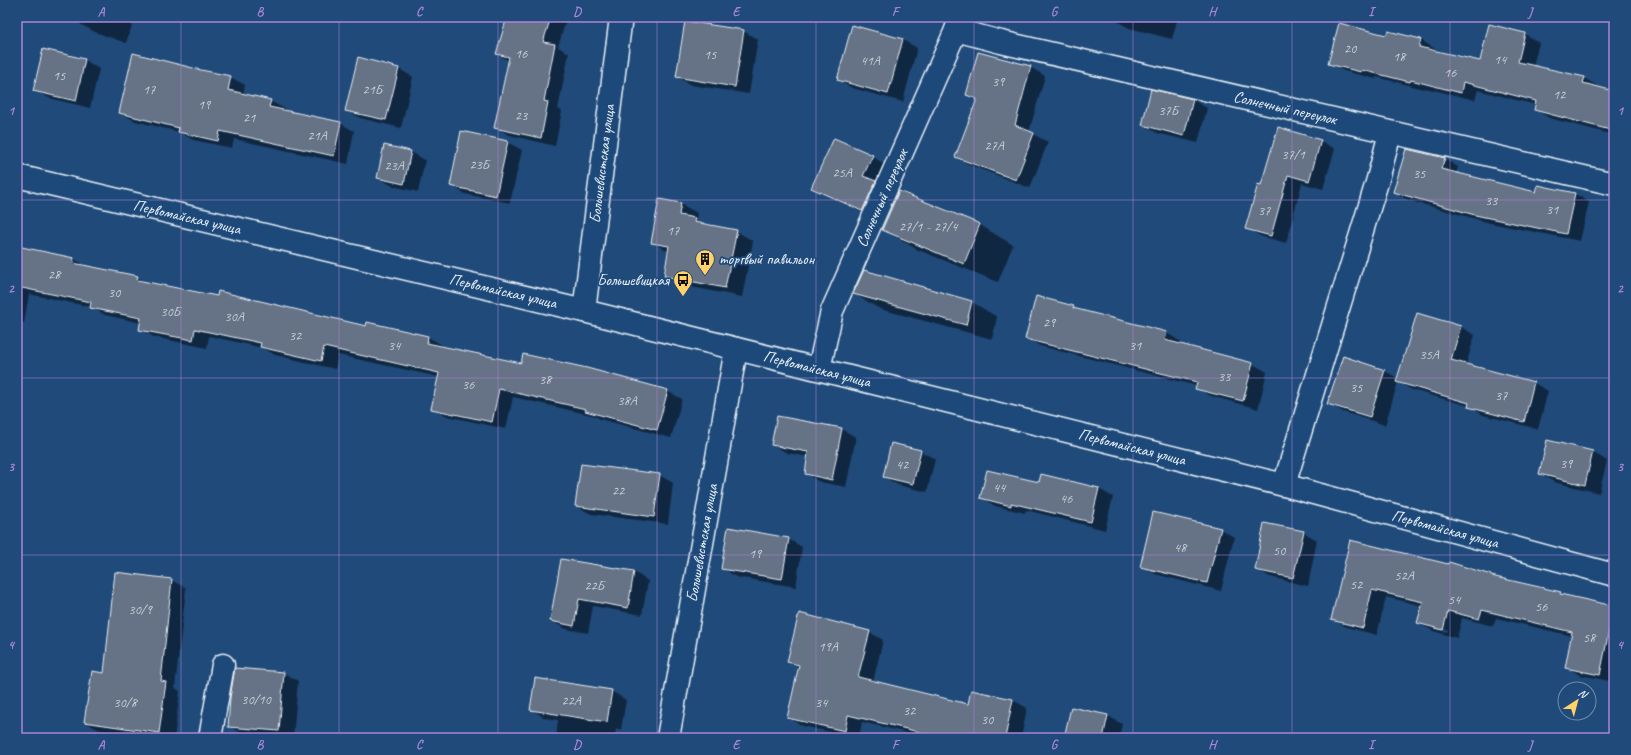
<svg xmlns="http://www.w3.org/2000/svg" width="1631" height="755" font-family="Caveat,sans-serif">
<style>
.shadow{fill:#0007;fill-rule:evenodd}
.building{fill:#667285;stroke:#e8f1f8}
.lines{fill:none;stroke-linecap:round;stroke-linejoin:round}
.street-casing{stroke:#e8f1f8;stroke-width:25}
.secondary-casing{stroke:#e8f1f8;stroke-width:25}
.street{stroke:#1f4a7a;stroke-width:22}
.secondary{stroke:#1f4a7a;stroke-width:22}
.grid{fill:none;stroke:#ac85d9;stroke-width:1;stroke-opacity:0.55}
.labels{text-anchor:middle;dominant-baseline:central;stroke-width:3.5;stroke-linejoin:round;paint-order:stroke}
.number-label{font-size:14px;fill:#c8d1db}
.street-label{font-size:16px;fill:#e8f1f8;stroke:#1f4a7a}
.poi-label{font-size:16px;fill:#e8f1f8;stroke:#1f4a7a;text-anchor:start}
.neatline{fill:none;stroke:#ac85d9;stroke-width:1.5}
.grid-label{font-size:13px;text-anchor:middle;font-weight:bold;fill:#ac85d9}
</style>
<rect width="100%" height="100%" fill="#1f4a7a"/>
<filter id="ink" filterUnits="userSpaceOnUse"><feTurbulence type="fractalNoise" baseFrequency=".025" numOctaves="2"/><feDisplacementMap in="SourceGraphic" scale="8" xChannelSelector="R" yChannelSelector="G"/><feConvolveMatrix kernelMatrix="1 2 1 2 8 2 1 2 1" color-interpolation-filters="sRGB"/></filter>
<g filter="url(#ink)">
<!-- shadow -->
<g class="shadow">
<polygon points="83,17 135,17 126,43 95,32 80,24"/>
<polygon points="508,17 567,17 558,47 569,53 558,109 562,111 555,146 509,135 495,127 509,61 497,54"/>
<polygon points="1116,17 1178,17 1172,39 1129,28 1115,20"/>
<polygon points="743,31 758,39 749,94 691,85 677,77"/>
<polygon points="1388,32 1421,40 1435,49 1434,51 1481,62 1525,34 1539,43 1533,66 1584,78 1599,87 1598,88 1614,92 1614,135 1549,118 1535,109 1536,105 1478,90 1475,100 1425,88 1424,89 1376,77 1376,79 1344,71 1330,63 1387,37"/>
<polygon points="903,40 917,48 903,102 852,88 838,80"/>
<polygon points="43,51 85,60 99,69 90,108 49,98 34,90"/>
<polygon points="358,59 399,69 413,77 401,128 360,118 346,110"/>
<polygon points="1030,67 1045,76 1029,132 1048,142 1030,188 970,165 956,157 977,101 967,95"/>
<polygon points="230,77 245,85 243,95 270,101 285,109 284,111 340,123 354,131 348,164 234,139 232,148 193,140 179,132 135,121 120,113"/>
<polygon points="1151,91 1193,100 1207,108 1198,143 1157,133 1143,125"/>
<polygon points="1278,129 1321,141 1335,149 1323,189 1302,183 1286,243 1260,236 1246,228 1262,186"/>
<polygon points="507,142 522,150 510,203 465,194 451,185"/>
<polygon points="411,152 425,160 418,192 393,186 378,178"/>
<polygon points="872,156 886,165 877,219 827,196 812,188"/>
<polygon points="1444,159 1458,167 1456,174 1537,193 1539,186 1575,194 1589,202 1580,241 1490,223 1408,200 1394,192"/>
<polygon points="899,192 980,225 1013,245 998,282 916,249 883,229"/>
<polygon points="681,204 697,213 696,220 706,225 736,231 753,241 742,297 681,285 665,275 669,252 652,242"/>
<polygon points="17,246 74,259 88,267 137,277 147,283 367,327 368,323 428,337 442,345 442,347 522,364 667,391 682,399 671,438 600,419 595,416 513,397 506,429 447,416 433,408 439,377 338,355 335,369 275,355 263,348 209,336 207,348 154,337 140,329 141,323 105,315 91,307 29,294 24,323 17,322"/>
<polygon points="854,294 972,302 997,317 992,339 880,309"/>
<polygon points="1073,307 1082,312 1167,333 1181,342 1180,345 1253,364 1267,372 1258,409 1211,396 1196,388 1197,386 1040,346 1026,338"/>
<polygon points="1417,314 1461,327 1475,335 1466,365 1534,383 1548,391 1538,429 1483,415 1469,406 1412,390 1398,382 1385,425 1343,412 1329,403 1344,357 1385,371 1399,379"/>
<polygon points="841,429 856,437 846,487 820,482 806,474 809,457 787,453 773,445"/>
<polygon points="920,451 935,459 927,492 898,485 884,477"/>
<polygon points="1593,452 1607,461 1599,493 1554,482 1540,474"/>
<polygon points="659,475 673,483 668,524 591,514 576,506"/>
<polygon points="1042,475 1099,489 1113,497 1105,530 1026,510 1025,513 995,506 981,497 1040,483"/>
<polygon points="1220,529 1234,537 1221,591 1155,574 1141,566"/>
<polygon points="1303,532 1317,540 1308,586 1270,577 1256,569"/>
<polygon points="788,539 802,547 796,587 736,577 722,568"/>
<path d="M1350,541L1491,575L1496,578L1560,593L1568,597L1614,607V682L1580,675L1566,667L1572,636L1496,618L1493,626L1462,618L1457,638L1433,631L1418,623L1423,606L1386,597L1377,635L1346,627L1332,619ZM1432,626L1448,630L1447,632L1432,628Z"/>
<polygon points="562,560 634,572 648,581 642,615 593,606 588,633 566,629 551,621"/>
<polygon points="171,580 186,588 175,688 180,691 174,738 156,738 99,730 85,722 105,674"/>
<polygon points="869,632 883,640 873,682 969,705 972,691 1013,700 1027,708 1021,738 928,738 862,722 859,738 856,738 803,726 788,718 799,668 788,661"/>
<polygon points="284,673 298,681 293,738 243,734 229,726"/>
<polygon points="611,691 626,700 621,730 616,729 615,738 556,738 558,720 545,718 531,709"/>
<polygon points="1072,708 1108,716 1122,724 1119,738 1065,738"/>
</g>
<!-- building -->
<g class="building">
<polygon points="507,17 551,17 543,42 555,44 544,101 548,102 541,138 494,128 509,57 496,54"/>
<polygon points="685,21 744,30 735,87 676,77"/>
<polygon points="1339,23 1386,35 1388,31 1421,39 1419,47 1480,61 1489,24 1525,33 1518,62 1585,77 1583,83 1614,91 1614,131 1534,110 1536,101 1463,82 1461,93 1411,80 1410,82 1362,70 1361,72 1328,64"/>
<polygon points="852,25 903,39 888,94 837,80"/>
<polygon points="43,49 85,59 76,101 33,91"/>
<polygon points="978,52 1031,66 1015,125 1034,133 1016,180 955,157 977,99 966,95"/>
<polygon points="133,53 201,70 231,76 228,90 271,100 269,107 341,122 334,156 220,131 218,141 178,132 179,128 119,113"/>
<polygon points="358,57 399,68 386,120 345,111"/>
<polygon points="1151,89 1193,99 1184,136 1142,125"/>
<polygon points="1278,127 1321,140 1309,181 1288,175 1271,236 1245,229 1258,184 1261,185"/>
<polygon points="461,131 508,141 496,196 450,186"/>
<polygon points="834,138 873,155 863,176 876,181 862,211 811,188"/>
<polygon points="384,145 411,151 404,184 377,178"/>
<polygon points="1406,149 1445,158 1441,169 1536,192 1538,185 1575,193 1566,234 1475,215 1393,192"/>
<polygon points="899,191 980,224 964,264 882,230"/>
<polygon points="659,199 681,203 679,215 695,218 694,222 737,230 725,288 664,276 669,246 651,243"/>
<polygon points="17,246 74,258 73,263 138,276 137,280 217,296 218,291 366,326 367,322 428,336 427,343 521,363 523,354 587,368 668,390 657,430 585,411 586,409 499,389 492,422 431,409 439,373 324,347 321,361 260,347 261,343 195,329 193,340 139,330 141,318 90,308 91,302 17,287"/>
<polygon points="864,270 972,301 966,325 853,294"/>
<polygon points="1036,296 1074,306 1073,308 1167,332 1165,340 1253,363 1243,401 1195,389 1197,382 1025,339"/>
<polygon points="1417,313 1461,326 1451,360 1534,382 1524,422 1468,407 1469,403 1396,382"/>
<polygon points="1343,356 1385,370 1370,417 1327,404"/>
<polygon points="777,416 842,428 832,480 805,474 808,452 771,445"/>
<polygon points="1547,440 1593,451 1585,485 1539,474"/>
<polygon points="891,443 921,450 913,484 883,477"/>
<polygon points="581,464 660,474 654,517 575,506"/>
<polygon points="987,470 1039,482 1041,474 1099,488 1091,522 1011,503 1011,506 980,498"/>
<polygon points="1153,512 1221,528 1207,583 1140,567"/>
<polygon points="1264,523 1304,531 1293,578 1255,570"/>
<polygon points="728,527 789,538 782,579 721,569"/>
<polygon points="1350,540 1448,564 1449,562 1491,575 1491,576 1561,592 1560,594 1614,606 1600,675 1565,668 1572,632 1482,610 1479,619 1448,611 1443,630 1417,623 1423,602 1372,590 1363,628 1331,620"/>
<polygon points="561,559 634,571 628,608 579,599 574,626 550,621"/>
<polygon points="115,572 172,579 161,681 166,682 159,733 84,722 92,671 104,673"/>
<polygon points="799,613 870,631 858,677 968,704 971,690 1013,699 1005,738 944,738 848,715 845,731 787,718 799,665 787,662"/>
<polygon points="235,668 284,672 279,731 228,727 230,698"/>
<polygon points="535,678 612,690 607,722 530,710"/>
<polygon points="1071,707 1108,715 1103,738 1064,738"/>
</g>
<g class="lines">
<!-- street casing -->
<g class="street-casing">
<g id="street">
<polyline points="956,30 1001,42 1614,184"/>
<polyline points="584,311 621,17"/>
<polyline points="819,369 832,311 956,30 960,17"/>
<polyline points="1284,485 1378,179 1390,133"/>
<polyline points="210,738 223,665"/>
<polyline points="668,738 736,349"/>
</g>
</g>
<!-- secondary casing -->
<g class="secondary-casing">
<polyline id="secondary" points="17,176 584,311 1284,485 1614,575"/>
</g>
<!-- street -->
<use href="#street" class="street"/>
<!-- secondary -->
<use href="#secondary" class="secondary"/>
</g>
</g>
<!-- grid -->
<path class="grid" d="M181,17V738M339,17V738M498,17V738M657,17V738M816,17V738M974,17V738M1133,17V738M1292,17V738M1450,17V738M17,200H1614M17,378H1614M17,555H1614"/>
<!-- icons -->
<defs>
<g id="building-pin" transform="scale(1)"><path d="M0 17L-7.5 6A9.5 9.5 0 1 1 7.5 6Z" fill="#ffd166" stroke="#1f4a7a"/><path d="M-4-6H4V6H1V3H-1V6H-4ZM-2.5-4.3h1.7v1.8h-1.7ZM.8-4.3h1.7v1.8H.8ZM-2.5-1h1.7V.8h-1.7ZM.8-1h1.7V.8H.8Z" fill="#111"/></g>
<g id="bus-pin" transform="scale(1)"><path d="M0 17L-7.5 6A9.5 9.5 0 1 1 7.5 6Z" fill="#ffd166" stroke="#1f4a7a"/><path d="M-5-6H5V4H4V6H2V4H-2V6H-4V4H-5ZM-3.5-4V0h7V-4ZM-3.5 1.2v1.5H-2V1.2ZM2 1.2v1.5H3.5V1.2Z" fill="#111"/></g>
</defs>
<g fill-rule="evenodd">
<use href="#building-pin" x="705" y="259"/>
<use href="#bus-pin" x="683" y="280"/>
</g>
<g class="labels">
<!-- number labels -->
<g class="number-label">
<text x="1350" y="48">20</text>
<text x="521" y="53">16</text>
<text x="710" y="54">15</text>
<text x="1399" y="56">18</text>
<text x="1500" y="59">14</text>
<text x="870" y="60">41А</text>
<text x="1450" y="72">16</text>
<text x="59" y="75">15</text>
<text x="998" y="81">39</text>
<text x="149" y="89">17</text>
<text x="372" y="89">21Б</text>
<text x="1559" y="94">12</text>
<text x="204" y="104">19</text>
<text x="1168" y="110">37Б</text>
<text x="521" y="115">23</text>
<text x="249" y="117">21</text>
<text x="317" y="135">21А</text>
<text x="994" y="145">27А</text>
<text x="1293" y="154">37/1</text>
<text x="479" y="164">23Б</text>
<text x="394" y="165">23А</text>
<text x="842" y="172">25А</text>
<text x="1419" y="173">35</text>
<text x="1491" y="200">33</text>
<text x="1552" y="209">31</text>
<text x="1264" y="210">37</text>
<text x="928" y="226">27/1 - 27/4</text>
<text x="673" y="230">17</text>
<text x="54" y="274">28</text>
<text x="114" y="292">30</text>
<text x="170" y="311">30Б</text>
<text x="234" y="316">30А</text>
<text x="1049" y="322">29</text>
<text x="295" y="335">32</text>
<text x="394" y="345">34</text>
<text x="1135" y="345">31</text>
<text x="1429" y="354">35А</text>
<text x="1224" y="376">33</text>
<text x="545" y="379">38</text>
<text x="468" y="384">36</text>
<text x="1356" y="387">35</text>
<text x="1501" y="395">37</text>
<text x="627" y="400">38А</text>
<text x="1566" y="463">39</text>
<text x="902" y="464">42</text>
<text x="999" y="487">44</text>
<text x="618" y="490">22</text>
<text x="1066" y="498">46</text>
<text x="1180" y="547">48</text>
<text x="1279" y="550">50</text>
<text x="755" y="553">19</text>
<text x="1404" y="575">52А</text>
<text x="1356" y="584">52</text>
<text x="594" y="585">22Б</text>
<text x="1454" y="599">54</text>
<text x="1541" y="606">56</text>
<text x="140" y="609">30/9</text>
<text x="1589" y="637">58</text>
<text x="828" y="646">19А</text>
<text x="256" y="699">30/10</text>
<text x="571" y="700">22А</text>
<text x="125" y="702">30/8</text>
<text x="821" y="702">34</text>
<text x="909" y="710">32</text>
<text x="987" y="719">30</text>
</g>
<!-- street labels -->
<g class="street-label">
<text transform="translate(1285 108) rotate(13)">Солнечный переулок</text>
<text transform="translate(602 164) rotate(-83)">Большевистская улица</text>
<text transform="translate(882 198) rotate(-66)">Солнечный переулок</text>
<text transform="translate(187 217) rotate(13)">Первомайская улица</text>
<text transform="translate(503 291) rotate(13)">Первомайская улица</text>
<text transform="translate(817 369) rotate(14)">Первомайская улица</text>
<text transform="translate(1132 447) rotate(14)">Первомайская улица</text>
<text transform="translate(1445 529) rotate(15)">Первомайская улица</text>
<text transform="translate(702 543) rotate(-80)">Большевистская улица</text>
</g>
<!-- poi labels -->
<g class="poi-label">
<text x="719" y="259">торгвый павильон</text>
<text x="669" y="280" text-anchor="end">Большевицкая</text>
</g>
</g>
<!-- margin -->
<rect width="1631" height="755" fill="none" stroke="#1f4a7a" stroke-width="44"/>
<!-- north arrow -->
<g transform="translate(1577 701) rotate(36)"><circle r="19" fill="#1f4a7a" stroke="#6f8dac"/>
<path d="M0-3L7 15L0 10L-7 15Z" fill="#ffd166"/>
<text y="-6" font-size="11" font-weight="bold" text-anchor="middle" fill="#e8f1f8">N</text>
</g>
<rect x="22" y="22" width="1587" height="711" class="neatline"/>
<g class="grid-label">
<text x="101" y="16">A</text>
<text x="260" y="16">B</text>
<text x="419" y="16">C</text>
<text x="577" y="16">D</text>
<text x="736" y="16">E</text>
<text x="895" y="16">F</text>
<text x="1054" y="16">G</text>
<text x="1212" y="16">H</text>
<text x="1371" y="16">I</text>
<text x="1530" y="16">J</text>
<text x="11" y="115">1</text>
<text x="1620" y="115">1</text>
<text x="11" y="293">2</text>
<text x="1620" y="293">2</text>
<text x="11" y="471">3</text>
<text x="1620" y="471">3</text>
<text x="11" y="649">4</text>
<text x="1620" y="649">4</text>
<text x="101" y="749">A</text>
<text x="260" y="749">B</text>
<text x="419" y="749">C</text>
<text x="577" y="749">D</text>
<text x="736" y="749">E</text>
<text x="895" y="749">F</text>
<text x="1054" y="749">G</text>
<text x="1212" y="749">H</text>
<text x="1371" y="749">I</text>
<text x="1530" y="749">J</text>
</g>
</svg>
